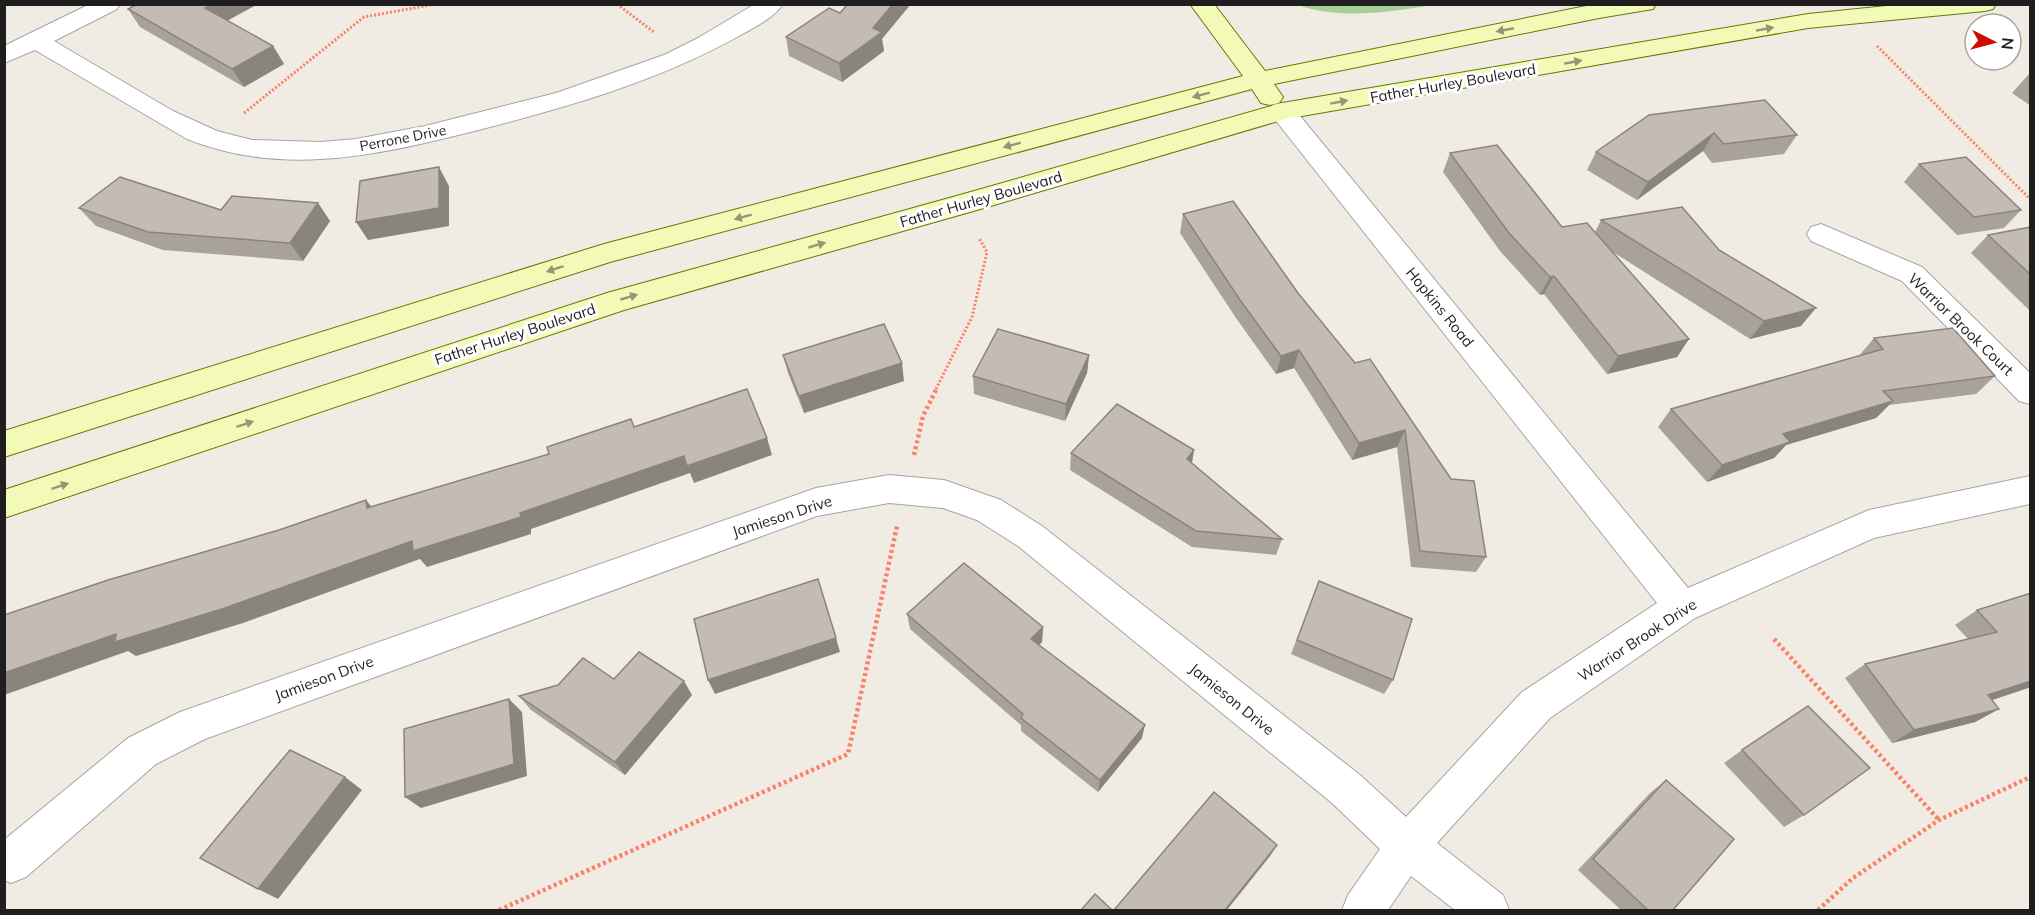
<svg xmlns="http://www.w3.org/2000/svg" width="2035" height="915" font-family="Mulish,sans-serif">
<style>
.forest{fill:#a6cf99}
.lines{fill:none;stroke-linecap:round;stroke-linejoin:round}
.street-casing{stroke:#a5a5a5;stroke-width:2}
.secondary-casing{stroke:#657803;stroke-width:2}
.path-far1{stroke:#fc8069;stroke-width:3;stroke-dasharray:2 2;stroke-linecap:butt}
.path{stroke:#fc8069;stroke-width:4.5;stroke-dasharray:3 3;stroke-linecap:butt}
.street{fill:#fff;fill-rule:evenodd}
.secondary{fill:#f3fab8;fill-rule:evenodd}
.wall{fill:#a9a29b}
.shaded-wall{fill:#89847e}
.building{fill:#c4bcb4;stroke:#89847e;stroke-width:1.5}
.oneway{fill:#939773}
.labels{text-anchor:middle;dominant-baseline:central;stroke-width:6;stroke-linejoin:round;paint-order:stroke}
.far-street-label{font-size:14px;fill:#1e1e1e;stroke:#fff}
.street-label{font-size:15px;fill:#1e1e1e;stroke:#fff}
</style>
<rect width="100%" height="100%" fill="#f0ece4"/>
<!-- forest -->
<path class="forest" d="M1298,5H1433C1390,12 1340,20 1298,5Z"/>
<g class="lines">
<!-- street casing -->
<g class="street-casing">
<g id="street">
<path d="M90,4H120L117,9L54,41L173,111L217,131L252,140L321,142L356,139L425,126L556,93L664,55L698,38L755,4H783C774,18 753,28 739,36C658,81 571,106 482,129C430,142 376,156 321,159C276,162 230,156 187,139L35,50L4,63V46Z"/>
<polygon points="1282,103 1291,105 1688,588 1869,510 2030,476 2030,504 1874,538 1695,618 1550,718 1437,843 1503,895 1509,910 1455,910 1411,876 1388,910 1342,910 1348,895 1380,849 1332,803 1018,546 977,520 943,508 889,503 817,516 205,739 156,764 26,877 11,883 4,880 4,840 128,738 180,712 816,488 889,475 944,480 1001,500 1042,526 1360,775 1406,817 1522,692 1657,603 1273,117 1269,111 1273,105"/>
<polygon points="1821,224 1922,267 2030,373 2030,404 2019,401 1902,281 1811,241 1807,234 1811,227"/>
</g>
</g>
<!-- secondary casing -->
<g class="secondary-casing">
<g id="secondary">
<polygon points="1190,4 1214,4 1265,71 1596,4 1656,4 1653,9 1599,18 1274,84 1283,97 1279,103 1270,105 1261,103 1252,89 610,262 4,457 4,431 604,244 1243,76"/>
<polygon points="1906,4 1996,4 1993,9 1985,11 1808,28 1285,119 977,210 624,310 4,518 4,490 607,293 960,195 1282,103 1808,14"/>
</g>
</g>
<!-- path-far1 -->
<g class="path-far1">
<polyline points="617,4 655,33"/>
<polyline points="1877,46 2030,199"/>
<polyline points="244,113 364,17 436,4"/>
<polyline points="936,389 972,317 987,252 979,238"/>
</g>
<!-- path -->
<g class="path">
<polyline points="914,455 923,416 937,388"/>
<polyline points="1774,639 1939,820"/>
<polyline points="499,910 848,754 897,526"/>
<polyline points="1818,910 1853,878 1939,820 2030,777"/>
</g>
<!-- street -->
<use href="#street" class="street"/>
<!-- secondary -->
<use href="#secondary" class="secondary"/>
</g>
<!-- wall -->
<g class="wall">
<polygon points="137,4 258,4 227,21 273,46 284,64 244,87 140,27 128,9"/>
<polygon points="786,37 882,39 884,51 842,82 789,56"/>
<polygon points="2031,74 2031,106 2012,93 2028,75"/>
<polygon points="1649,115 1797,135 1784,154 1712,163 1703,151 1637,200 1587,170 1596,152"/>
<polygon points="1450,153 1562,227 1595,232 1601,220 1719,250 1801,326 1750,339 1613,252 1689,339 1677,357 1607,374 1544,294 1540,295 1500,251 1443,172"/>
<polygon points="1919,164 2021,210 2004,228 1957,235 1904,182"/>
<polygon points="318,203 330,221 303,261 163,250 96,226 79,208 221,210"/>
<polygon points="1183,214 1298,293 1355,363 1370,359 1486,557 1476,572 1411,567 1397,447 1352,460 1294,368 1276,374 1236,318 1180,233"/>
<polygon points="2031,227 2031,312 1971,253 1988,235"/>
<polygon points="1874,338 1995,376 1976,394 1889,405 1876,418 1786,445 1774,458 1707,482 1658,427 1671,409 1858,357"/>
<polygon points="783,355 904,381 804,413 788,373"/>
<polygon points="1089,355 1087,373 1065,421 974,394 973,376"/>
<polygon points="1194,450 1192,463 1282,539 1276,555 1192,547 1070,470 1071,453"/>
<polygon points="1319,581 1393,680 1384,694 1291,654"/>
<polygon points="2031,593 2031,687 1992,700 1999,709 1975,722 1892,743 1845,678 1865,664 1968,639 1955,625 1977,610"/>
<polygon points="907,614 1043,627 1042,642 1039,645 1142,738 1098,792 1021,731 1021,725 910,629"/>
<polygon points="614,679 692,695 625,775 531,710 519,696"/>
<polygon points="1742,750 1804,815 1784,827 1724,763"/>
<polygon points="1666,780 1673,910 1621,910 1578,870 1650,793"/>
</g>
<!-- shaded-wall -->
<g class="shaded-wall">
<polygon points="213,4 258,4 217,26 205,8"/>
<polygon points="893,4 911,4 882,39 884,51 842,82 839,63 873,28"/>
<polygon points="273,46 284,64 244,87 232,69"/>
<polygon points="1714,133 1703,151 1637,200 1648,182"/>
<polygon points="439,167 449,186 449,226 368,240 356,222"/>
<polygon points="318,203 330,221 303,261 290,243"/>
<polygon points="1554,276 1544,294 1540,295 1550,277"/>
<polygon points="1816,308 1801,326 1750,339 1764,321"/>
<polygon points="1689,339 1677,357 1607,374 1618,356"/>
<polygon points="1299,350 1294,368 1276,374 1281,356"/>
<polygon points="1089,355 1087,373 1065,421 1066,404"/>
<polygon points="902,363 904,381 804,413 799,396"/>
<polygon points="1893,401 1876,418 1786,445 1774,458 1707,482 1722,465 1783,434"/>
<polygon points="1405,430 1397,447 1352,460 1359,443"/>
<polygon points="767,438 772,455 694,483 690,473 531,529 531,534 427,567 420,559 243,623 136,656 128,651 4,695 4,673 116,634 412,541 520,513 684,456"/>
<polygon points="1194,450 1191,467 1187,459"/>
<polygon points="366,500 379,516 367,508"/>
<polygon points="1043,627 1042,642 1030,654 1031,639"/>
<polygon points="836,638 840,652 715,694 708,680"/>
<polygon points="684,681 692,695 625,775 615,762"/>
<polygon points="2031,681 2031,687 1965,709 1988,695"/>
<polygon points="509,699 522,712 527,776 421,808 405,797"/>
<polygon points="1999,709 1975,722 1892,743 1914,730"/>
<polygon points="1145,725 1142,738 1098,792 1100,780"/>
<polygon points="345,777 362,790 278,899 258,889"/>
<polygon points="1277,845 1270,856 1227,910 1225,910"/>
</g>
<!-- building -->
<g class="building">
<polygon points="137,4 213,4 205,8 273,46 232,69 128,9"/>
<polygon points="848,4 893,4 873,28 882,32 839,63 786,37 829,8 840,13"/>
<polygon points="1765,100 1797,135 1724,144 1714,133 1648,182 1596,152 1649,115"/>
<polygon points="1497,145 1562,227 1587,223 1689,339 1618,356 1554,276 1550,277 1509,233 1450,153"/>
<polygon points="1966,157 2021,210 1974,217 1919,164"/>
<polygon points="439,167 439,208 356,222 360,181"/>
<polygon points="120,177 221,210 232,196 318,203 290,243 148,232 79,208"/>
<polygon points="1233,201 1298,293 1355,363 1370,359 1451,479 1474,481 1486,557 1420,551 1405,430 1359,443 1299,350 1281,356 1240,300 1183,214"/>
<polygon points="1682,207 1719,250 1816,308 1764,321 1601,220"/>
<polygon points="2031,227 2031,275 1988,235"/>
<polygon points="884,324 902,363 799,396 783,355"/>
<polygon points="1953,328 1995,376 1883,391 1893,401 1783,434 1790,442 1722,465 1671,409 1883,349 1874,338"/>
<polygon points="998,329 1089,355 1066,404 973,376"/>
<polygon points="747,389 767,438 687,466 684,456 520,513 521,517 413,551 412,541 225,608 115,642 116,634 4,673 4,615 108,580 279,530 366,500 367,508 549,454 547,447 631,419 634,427"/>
<polygon points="1117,404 1194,450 1187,459 1282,539 1196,531 1071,453"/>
<polygon points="964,563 1043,627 1031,639 1145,725 1100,780 1021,718 1023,714 907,614"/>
<polygon points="818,579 836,638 708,680 694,619"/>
<polygon points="1319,581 1412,619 1393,680 1297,640"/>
<polygon points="2031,593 2031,681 1988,695 1999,709 1914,730 1865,664 1997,632 1977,610"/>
<polygon points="639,652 684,681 615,762 519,696 558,685 583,658 614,679"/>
<polygon points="509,699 514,764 405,797 404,729"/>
<polygon points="1808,706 1870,768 1804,815 1742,750"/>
<polygon points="290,750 345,777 258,889 200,858"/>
<polygon points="1666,780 1734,839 1673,910 1648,910 1593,859"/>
<polygon points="1214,792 1277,845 1225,910 1114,910"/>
<polygon points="1095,894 1112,910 1081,910"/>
</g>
<!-- one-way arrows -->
<defs><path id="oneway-solid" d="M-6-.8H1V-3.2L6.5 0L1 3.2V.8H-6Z" transform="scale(1.5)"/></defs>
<g class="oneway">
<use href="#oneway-solid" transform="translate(1765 29) rotate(-10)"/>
<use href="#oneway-solid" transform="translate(1505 30) rotate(169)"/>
<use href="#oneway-solid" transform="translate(1573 62) rotate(-10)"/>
<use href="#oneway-solid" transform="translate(1201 95) rotate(165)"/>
<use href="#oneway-solid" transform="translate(1339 102) rotate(-10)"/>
<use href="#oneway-solid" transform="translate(1012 145) rotate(165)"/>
<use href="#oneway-solid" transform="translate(743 217) rotate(165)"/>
<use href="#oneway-solid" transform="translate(817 245) rotate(-16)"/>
<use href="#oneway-solid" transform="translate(555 269) rotate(162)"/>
<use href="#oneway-solid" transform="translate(629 297) rotate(-16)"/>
<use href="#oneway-solid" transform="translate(245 424) rotate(-18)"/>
<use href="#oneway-solid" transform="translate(60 486) rotate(-18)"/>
</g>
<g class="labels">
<!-- far-street labels -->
<g class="far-street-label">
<text transform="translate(403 138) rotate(-11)">Perrone Drive</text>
</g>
<!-- street labels -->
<g class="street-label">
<text transform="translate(1453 83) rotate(-10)">Father Hurley Boulevard</text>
<text transform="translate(981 199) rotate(-16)">Father Hurley Boulevard</text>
<text transform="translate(1440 307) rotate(51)">Hopkins Road</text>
<text transform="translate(1961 324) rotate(44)">Warrior Brook Court</text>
<text transform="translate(515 334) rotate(-18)">Father Hurley Boulevard</text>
<text transform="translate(782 516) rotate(-18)">Jamieson Drive</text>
<text transform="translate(1637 640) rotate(-33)">Warrior Brook Drive</text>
<text transform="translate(324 678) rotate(-20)">Jamieson Drive</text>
<text transform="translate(1232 699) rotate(39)">Jamieson Drive</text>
</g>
</g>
<!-- border -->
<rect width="2035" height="915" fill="none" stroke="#1e1e1e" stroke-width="12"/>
<!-- north arrow -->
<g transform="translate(1993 42) rotate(96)"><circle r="28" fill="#ffffff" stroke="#a5a5a5" stroke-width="1.5"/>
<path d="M0-4.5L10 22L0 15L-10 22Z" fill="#cd0b00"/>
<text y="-9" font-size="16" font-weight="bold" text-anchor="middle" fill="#1e1e1e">N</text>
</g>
</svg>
